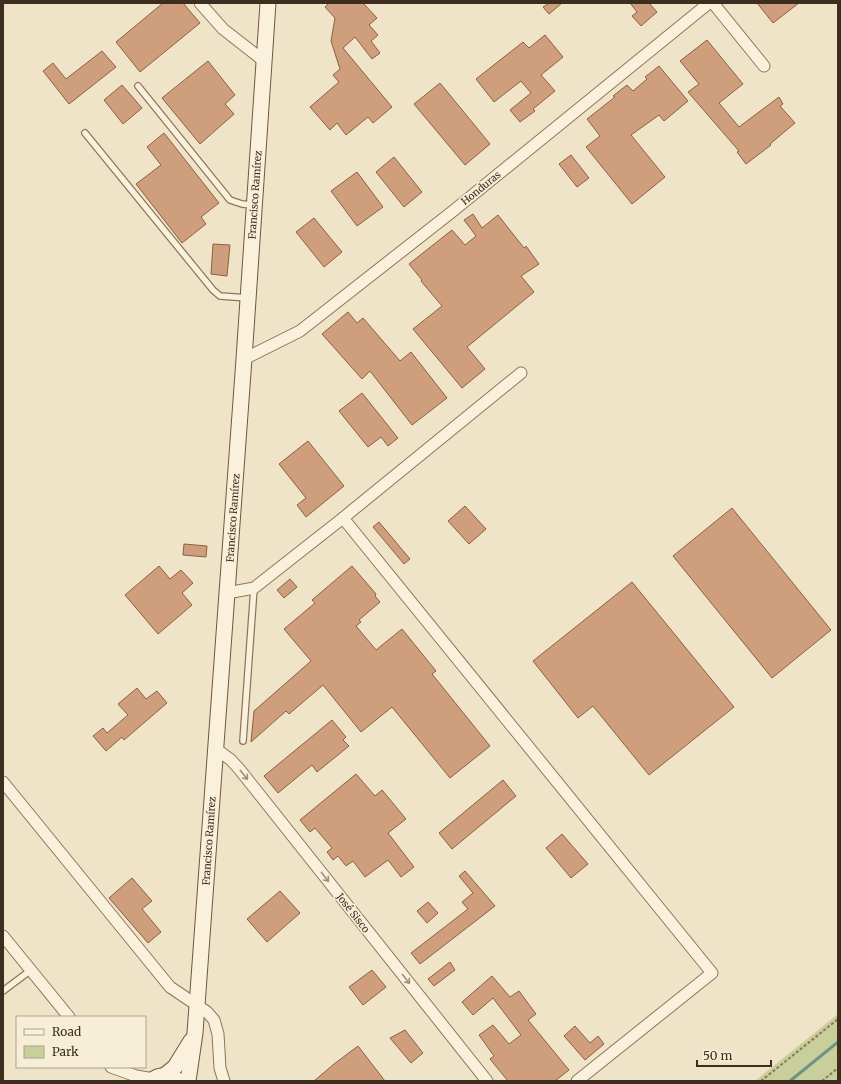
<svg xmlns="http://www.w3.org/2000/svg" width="841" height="1084" font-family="Merriweather,serif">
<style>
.green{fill:#c9cf9b}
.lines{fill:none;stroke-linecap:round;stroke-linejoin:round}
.stream{stroke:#6f938a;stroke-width:3}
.building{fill:#cf9f7d;stroke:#8d5f41}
.lane-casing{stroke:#8d765c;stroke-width:8}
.street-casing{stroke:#8d765c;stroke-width:13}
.secondary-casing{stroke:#6f573f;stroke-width:17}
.path{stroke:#8d765c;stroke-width:2;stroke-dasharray:3 2;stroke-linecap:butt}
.lane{stroke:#faf1dc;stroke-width:5.5}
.street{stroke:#faf1dc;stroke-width:11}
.secondary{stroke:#faf1dc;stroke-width:15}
.oneway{stroke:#9c907e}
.labels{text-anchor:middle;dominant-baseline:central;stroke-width:3.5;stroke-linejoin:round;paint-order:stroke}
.street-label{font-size:10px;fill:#3d2e20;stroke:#f7eed8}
</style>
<rect width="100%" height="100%" fill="#f0e4c8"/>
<!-- green -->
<polygon class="green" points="838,1014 838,1079 835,1081 755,1081"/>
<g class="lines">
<!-- stream -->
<polyline class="stream" points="790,1081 838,1042"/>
</g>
<!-- building -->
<g class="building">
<polygon points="163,3 183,3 200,23 140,72 116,42"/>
<polygon points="329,3 363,3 377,18 369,25 378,35 371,41 380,53 372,59 355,37 343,48 392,107 373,123 368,117 346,135 337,123 330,130 310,107 339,82 333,75 340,69 331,41 335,18 325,7"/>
<polygon points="549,3 562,3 549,14 543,7"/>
<polygon points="630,3 649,3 657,12 641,26 632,16 637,12"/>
<polygon points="757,3 799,3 773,23"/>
<polygon points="545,35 563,57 541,75 555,91 533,109 535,111 520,122 510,110 531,93 521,81 494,102 476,79 523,42 529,48"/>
<polygon points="707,40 743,84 719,103 739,127 779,97 783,104 780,106 795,123 770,144 771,145 746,164 737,152 739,151 688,92 699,84 680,61"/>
<polygon points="102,51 116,67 69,104 43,71 53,63 66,79"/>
<polygon points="208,61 235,95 225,104 234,114 200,144 162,98"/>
<polygon points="659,66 688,101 664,121 659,115 631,135 665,177 632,204 586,147 600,136 587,119 615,97 613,96 627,85 633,91 647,79 645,77"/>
<polygon points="440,83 490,144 465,165 414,104"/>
<polygon points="122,85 142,108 123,124 104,100"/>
<polygon points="164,133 219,203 201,217 206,224 182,243 136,184 161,165 147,147"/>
<polygon points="571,155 589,178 577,187 559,164"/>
<polygon points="394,157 422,192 404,207 376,172"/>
<polygon points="357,172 383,207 357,226 331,191"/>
<polygon points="473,214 482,228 498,215 524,248 526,246 539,264 521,276 534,292 467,347 485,369 462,388 413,329 442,306 421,281 422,280 409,264 452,230 465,245 476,236 464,220"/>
<polygon points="314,218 342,252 324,267 296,232"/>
<polygon points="213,244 230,245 227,276 211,274"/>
<polygon points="348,312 357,323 363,318 400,361 411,352 447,398 412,425 370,371 362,379 322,334"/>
<polygon points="362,393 398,438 388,446 381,437 368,447 339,411"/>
<polygon points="308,441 344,486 306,517 297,505 306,498 279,464"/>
<polygon points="465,506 486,529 469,544 448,521"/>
<polygon points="732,508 831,630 772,678 673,556"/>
<polygon points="379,522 410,559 404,564 373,527"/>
<polygon points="184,544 207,546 206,557 183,555"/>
<polygon points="159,566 170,579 181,570 193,583 182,593 192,605 158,634 125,595"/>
<polygon points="352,566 376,594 375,596 380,602 359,620 361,622 356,626 376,650 402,629 436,671 432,674 490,746 450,778 392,707 361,732 323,685 289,714 286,711 251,742 254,711 311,661 284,629 315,603 312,600"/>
<polygon points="290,579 297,587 284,598 277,590"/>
<polygon points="632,582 734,707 649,775 593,706 578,718 533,661"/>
<polygon points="137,688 146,699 157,691 167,703 124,740 122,737 106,751 93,736 103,728 107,733 128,715 118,704"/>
<polygon points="332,720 346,737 343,740 349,746 317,772 312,765 278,793 264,776"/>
<polygon points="356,774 375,796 382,790 406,819 388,833 414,867 401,877 388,860 365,877 353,861 346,866 338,856 333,860 327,852 332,848 315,828 310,832 300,820"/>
<polygon points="503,780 516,796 452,849 439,833"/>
<polygon points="562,834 588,864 571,878 546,848"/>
<polygon points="465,871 495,906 420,964 411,953 468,909 462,902 473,893 459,876"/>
<polygon points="132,878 152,901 142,909 161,932 148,943 109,898"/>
<polygon points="280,891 300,913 267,942 247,919"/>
<polygon points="428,902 438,913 427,923 417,911"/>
<polygon points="450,962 455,970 434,986 428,979"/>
<polygon points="372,970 386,987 363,1005 349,987"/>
<polygon points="492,976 510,997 519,991 536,1014 528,1020 569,1070 555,1081 508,1081 490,1059 494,1056 479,1035 493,1025 509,1044 521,1035 493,998 473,1015 462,1002"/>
<polygon points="575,1026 590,1043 598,1036 604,1044 585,1060 564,1036"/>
<polygon points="405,1030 423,1053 411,1063 390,1038"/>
<polygon points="358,1046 385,1081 314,1081 334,1064"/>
</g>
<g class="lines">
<!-- lane casing -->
<g class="lane-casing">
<g id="lane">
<polyline points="138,86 230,200 242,204 253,205"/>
<polyline points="85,133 213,290 220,296 248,298"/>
<polyline points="243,741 254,588"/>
<polyline points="3,991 31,970"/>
</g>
</g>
<!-- street casing -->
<g class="street-casing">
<g id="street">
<polyline points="200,3 223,29 264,61"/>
<polyline points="713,3 764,66"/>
<polyline points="244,359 300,331 453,211 709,3"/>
<polyline points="343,518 712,973 577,1081"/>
<polyline points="227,593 254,588 343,518 521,373"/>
<polyline points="216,749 231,760 240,770 487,1081"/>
<polyline points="3,782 170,987 207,1012 214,1020 218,1034 220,1068 224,1081"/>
<polyline points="3,936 69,1017"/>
<polyline points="111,1067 136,1076 154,1079"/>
</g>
</g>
<!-- secondary casing -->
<g class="secondary-casing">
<g id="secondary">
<polyline points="165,1075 175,1067 191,1041"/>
<path d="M151,1081C160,1073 170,1075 179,1081"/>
<polyline points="188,1081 195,1033 244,359 268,3"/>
</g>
</g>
<!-- path -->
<g class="path">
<polyline points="761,1081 838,1019"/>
<polyline points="822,1081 838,1068"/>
</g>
<!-- lane -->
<use href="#lane" class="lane"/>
<!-- street -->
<use href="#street" class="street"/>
<!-- secondary -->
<use href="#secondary" class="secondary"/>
</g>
<!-- one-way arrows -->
<defs><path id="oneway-shaft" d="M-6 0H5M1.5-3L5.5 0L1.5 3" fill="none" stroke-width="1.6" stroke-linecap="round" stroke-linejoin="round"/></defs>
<g class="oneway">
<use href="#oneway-shaft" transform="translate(244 775) rotate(51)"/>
<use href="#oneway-shaft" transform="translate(325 877) rotate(52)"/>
<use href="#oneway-shaft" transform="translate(406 979) rotate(52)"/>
</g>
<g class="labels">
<!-- street labels -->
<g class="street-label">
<text transform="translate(481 188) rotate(-39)">Honduras</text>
<text transform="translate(255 195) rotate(-86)">Francisco Ramírez</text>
<text transform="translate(233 518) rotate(-86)">Francisco Ramírez</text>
<text transform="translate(209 841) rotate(-86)">Francisco Ramírez</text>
<text transform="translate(353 913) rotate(52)">José Sisco</text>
</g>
</g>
<!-- border -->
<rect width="841" height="1084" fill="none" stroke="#3d2e20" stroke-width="8"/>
<!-- legend -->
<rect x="16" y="1016" width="130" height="52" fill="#f7eed8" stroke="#ada18e"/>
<rect x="24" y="1029" width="20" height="6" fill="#faf1dc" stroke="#ada18e"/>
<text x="52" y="1036" font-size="12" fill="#3d2e20">Road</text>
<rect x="24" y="1046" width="20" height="12" fill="#c9cf9b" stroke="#ada18e"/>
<text x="52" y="1056" font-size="12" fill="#3d2e20">Park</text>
<!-- scale -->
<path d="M697 1060v6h74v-6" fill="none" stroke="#3d2e20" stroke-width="2"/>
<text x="703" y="1060" font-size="12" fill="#3d2e20" stroke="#f7eed8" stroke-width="3" paint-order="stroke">50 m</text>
</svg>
